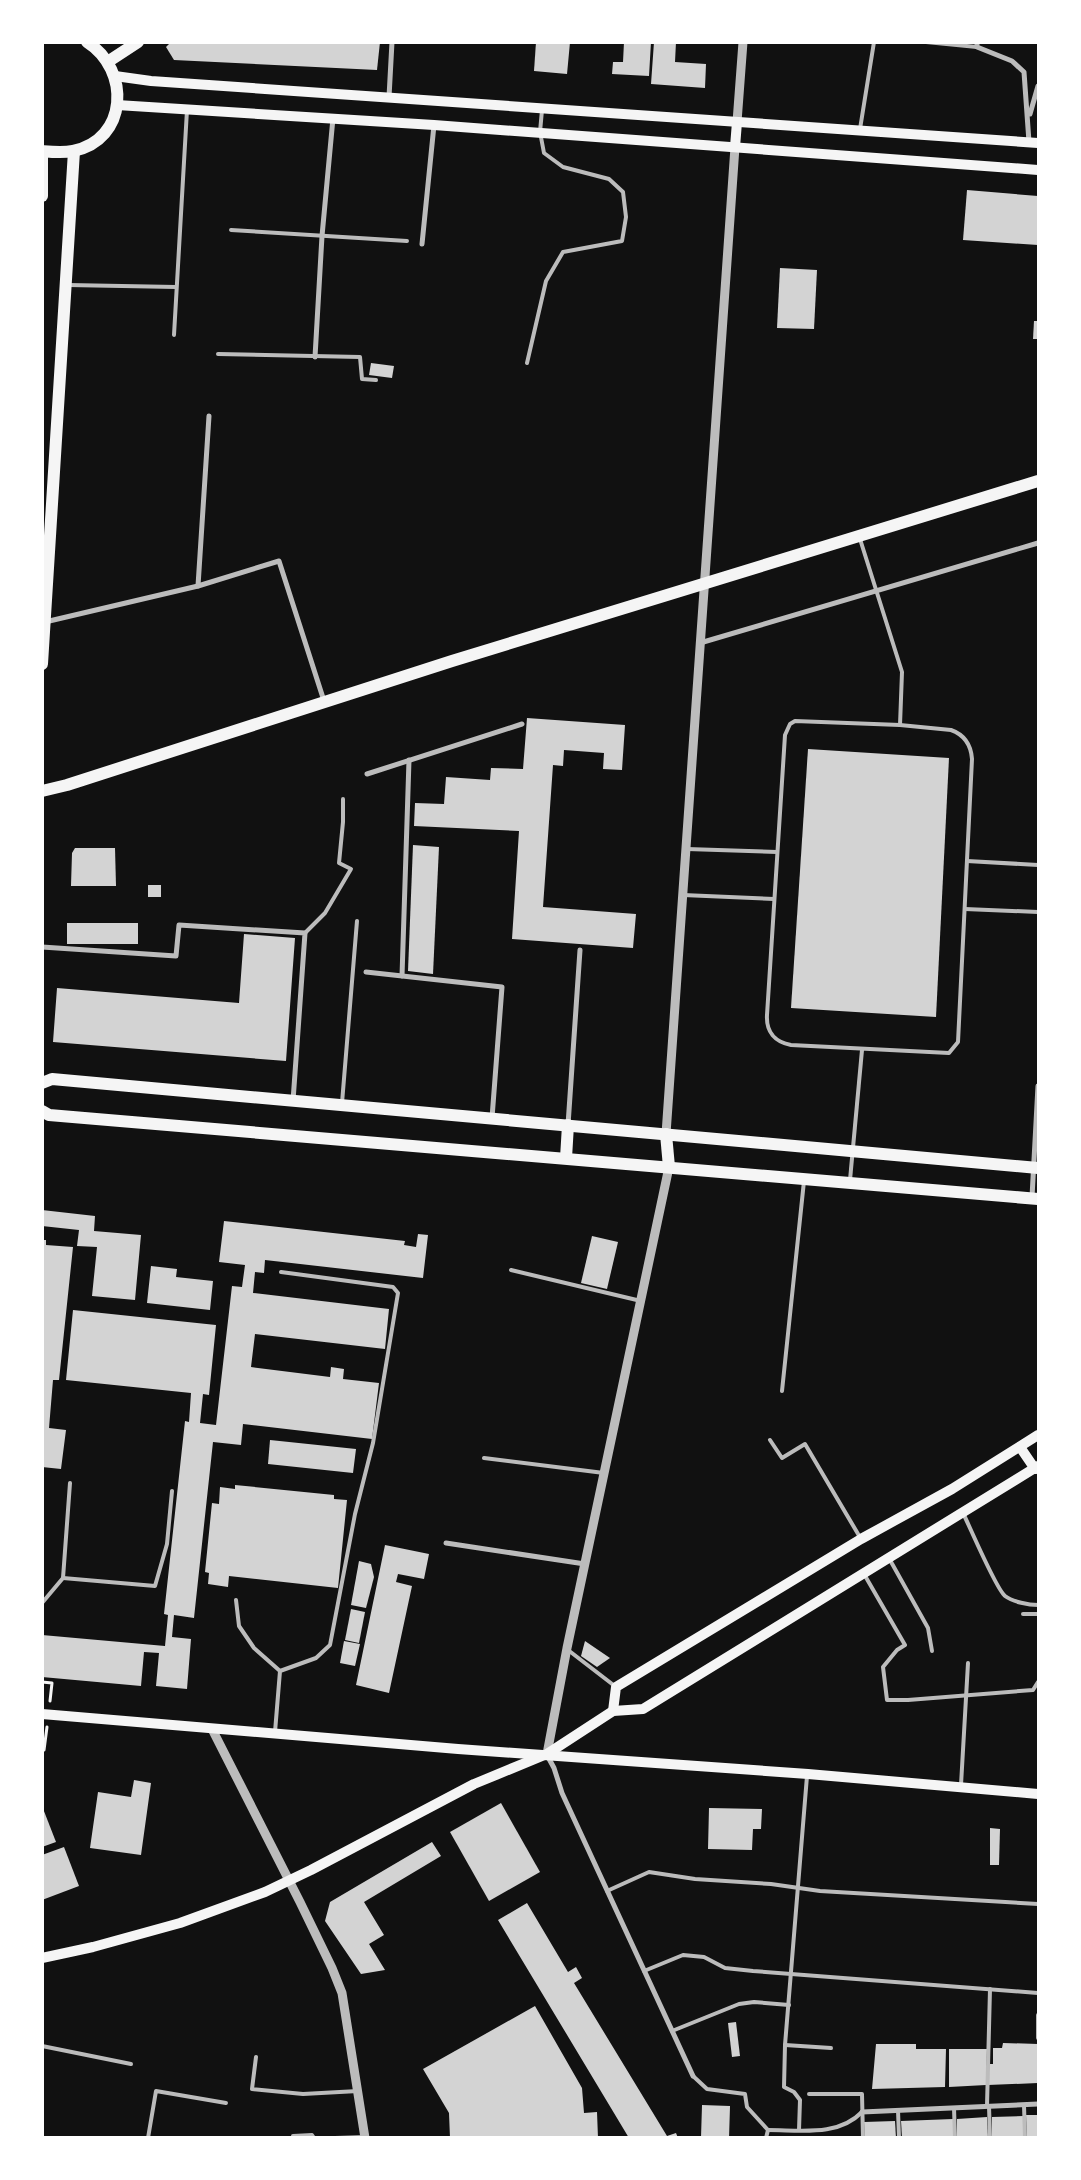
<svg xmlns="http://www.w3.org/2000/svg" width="1081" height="2180" font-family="Barlow,sans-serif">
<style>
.building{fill:#d3d3d3}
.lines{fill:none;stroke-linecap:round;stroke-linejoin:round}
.path{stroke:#f5f5f5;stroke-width:3}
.service{stroke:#bcbcbc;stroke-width:4}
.minor{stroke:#bcbcbc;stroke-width:5}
.tertiary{stroke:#bcbcbc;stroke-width:9}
.secondary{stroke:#f5f5f5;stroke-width:10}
.primary{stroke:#f5f5f5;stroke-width:12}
</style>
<rect width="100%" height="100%" fill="#111"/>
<!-- building -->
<g class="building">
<polygon points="171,42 380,42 377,70 174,60 166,47"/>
<polygon points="536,42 570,42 567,74 534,71"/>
<polygon points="624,42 651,42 649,76 612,74 613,62 623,62"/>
<polygon points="654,42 676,42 675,62 706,64 705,88 651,84"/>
<polygon points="967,190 1038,196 1038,245 963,240"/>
<polygon points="780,268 817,270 814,329 777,328"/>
<polygon points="1034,321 1038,321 1038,339 1033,339"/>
<polygon points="371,363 394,366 392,378 369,375"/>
<polygon points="527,718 625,725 622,770 603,769 604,753 564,750 563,766 553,765 543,907 636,914 633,948 512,939 519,831 414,826 415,803 444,804 446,777 490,780 491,768 523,769"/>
<polygon points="808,749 949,758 936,1017 791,1008"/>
<polygon points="413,845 439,847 433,974 408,971"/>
<polygon points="75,848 115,848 116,886 71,886 72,853"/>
<rect x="148" y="885" width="13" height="12"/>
<rect x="67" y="923" width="71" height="21"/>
<polygon points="244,934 295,938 286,1061 53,1042 57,988 239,1003"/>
<polygon points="42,1210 95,1216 94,1231 141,1235 135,1300 92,1296 97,1247 77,1246 79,1230 42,1226"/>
<polygon points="224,1221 405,1241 404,1245 416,1247 418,1234 428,1235 423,1278 265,1260 264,1273 255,1272 253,1293 389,1309 385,1349 255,1334 251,1367 330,1377 331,1367 344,1369 343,1379 379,1383 372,1439 243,1424 241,1445 213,1442 194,1618 174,1615 172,1637 191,1639 187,1689 156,1686 159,1653 144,1652 141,1686 42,1677 42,1635 165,1646 168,1615 164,1614 185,1421 189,1422 191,1393 66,1380 73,1310 216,1325 209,1395 203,1394 200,1423 216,1425 232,1286 242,1287 245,1265 219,1262"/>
<polygon points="592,1236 618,1242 607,1289 581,1283"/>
<polygon points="42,1240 46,1240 46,1245 73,1247 59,1380 53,1380 49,1428 66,1430 61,1469 42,1467"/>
<polygon points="151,1266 177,1269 176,1277 213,1281 210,1310 147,1303"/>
<polygon points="270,1440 356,1449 353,1473 268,1464"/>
<polygon points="235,1485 334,1495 334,1499 347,1500 338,1588 229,1576 228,1587 208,1584 209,1573 205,1572 212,1503 219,1504 220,1487 235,1489"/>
<polygon points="385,1545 429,1554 424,1579 398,1574 396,1582 412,1586 389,1693 356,1685"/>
<polygon points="359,1561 371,1564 374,1577 366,1608 351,1605"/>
<polygon points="351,1609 365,1612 359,1643 345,1640"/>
<polygon points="344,1641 360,1644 355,1666 340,1663"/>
<polygon points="585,1641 610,1658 597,1667 581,1656"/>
<polygon points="134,1780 151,1783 141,1855 90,1848 98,1792 131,1797"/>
<polygon points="501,1803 540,1872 489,1901 450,1832"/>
<polygon points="42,1806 56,1842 42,1847"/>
<polygon points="709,1808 762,1809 761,1829 753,1829 752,1850 708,1849"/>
<polygon points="990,1828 1000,1829 999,1865 990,1865"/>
<polygon points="432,1842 441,1856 364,1902 384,1935 369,1944 385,1970 361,1974 325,1921 330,1902"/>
<polygon points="64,1847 79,1886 42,1900 42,1855"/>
<polygon points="527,1903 568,1972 576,1967 582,1978 574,1983 667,2136 676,2133 678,2138 629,2138 498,1920"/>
<polygon points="535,2006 582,2088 584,2113 597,2112 598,2138 450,2138 449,2113 423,2069"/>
<polygon points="736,2022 740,2056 732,2057 728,2023"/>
<polygon points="1003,2043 1038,2044 1038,2083 988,2085 989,2064 993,2064 993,2048 1002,2048"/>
<polygon points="876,2044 916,2044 916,2049 946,2049 945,2087 872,2089"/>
<polygon points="949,2049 987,2049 986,2085 949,2087"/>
<polygon points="702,2105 730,2106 729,2138 701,2138"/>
<polygon points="1026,2115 1038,2115 1038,2138 1027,2138"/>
<polygon points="1023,2116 1024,2138 992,2138 992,2117"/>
<polygon points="987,2117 988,2138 957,2138 957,2119"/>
<polygon points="953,2119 954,2138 902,2138 901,2121"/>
<polygon points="895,2121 896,2138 865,2138 864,2122"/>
</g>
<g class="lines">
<!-- path -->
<g class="path">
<polyline points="42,1682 52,1683 50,1701"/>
<polyline points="42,1750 44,1750 47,1727"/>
</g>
<!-- service -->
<g class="service">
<polyline points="926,42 977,47"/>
<polyline points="860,129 874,42"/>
<polyline points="231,230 407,241"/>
<polyline points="68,285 176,287"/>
<polyline points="174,335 187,110"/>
<polyline points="218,354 360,357 362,379 376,380"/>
<polyline points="527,363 546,281 563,252 622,241 626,217 623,192 609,179 563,167 544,153 540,132 542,110"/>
<polyline points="860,539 902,672 900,725"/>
<path d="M795,721L900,725L951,730C965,735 971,745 972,759L958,1042L949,1053L791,1045C775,1042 766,1032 767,1015L785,735L790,724Z"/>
<polyline points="687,849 777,852"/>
<polyline points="967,861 1038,865"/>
<polyline points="683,895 774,899"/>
<polyline points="965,909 1038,912"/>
<polyline points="305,933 325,913 351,869 339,863 343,822 343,799"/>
<polyline points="342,1103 357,921"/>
<polyline points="850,1180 862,1050"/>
<polyline points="511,1270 641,1301"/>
<polyline points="782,1391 804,1181"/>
<polyline points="770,1440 782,1458 805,1444 861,1539"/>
<polyline points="484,1458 604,1473"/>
<path d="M963,1513C970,1527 996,1589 1005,1596C1013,1602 1029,1605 1038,1605"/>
<polyline points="890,1560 928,1628 932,1651"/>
<polyline points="864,1574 905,1645 897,1650 883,1667 887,1700 908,1700 1033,1690 1038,1682"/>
<polyline points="63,1578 155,1586 167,1544 172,1491"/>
<polyline points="236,1600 239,1626 254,1648 280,1671"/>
<polyline points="42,1603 63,1578 70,1483"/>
<polyline points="1023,1614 1038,1614"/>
<polyline points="568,1650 616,1687"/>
<polyline points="275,1732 280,1671 316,1658 330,1645 355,1514 373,1443 398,1293 393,1287 281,1272"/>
<polyline points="961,1785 968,1663"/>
<polyline points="607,1891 649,1872 695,1879 771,1884 820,1891 1038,1904"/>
<polyline points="644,1971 683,1955 704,1957 725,1968 753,1971 1038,1993"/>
<polyline points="1038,2015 1038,2038"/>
<polyline points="672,2031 739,2004 754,2002 789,2005"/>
<polyline points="785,2045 831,2048"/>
<polyline points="42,2046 131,2064"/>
<polyline points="256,2057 252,2089 303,2094 358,2091"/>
<polyline points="693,2076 707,2089 745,2094 747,2107 768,2130"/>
<polyline points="809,2094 862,2094 863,2138"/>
<polyline points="1024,2105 1025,2138"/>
<polyline points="987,2106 990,1989"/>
<polyline points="989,2106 990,2138"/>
<polyline points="954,2108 955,2138"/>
<polyline points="898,2110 899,2138"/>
<path d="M768,2130C800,2130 838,2137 862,2112"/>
<polyline points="799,2130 800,2100 794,2092 784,2087 785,2045 807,1776"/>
<polyline points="293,2136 312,2135 314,2138"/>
<polyline points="148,2138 156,2091 226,2103"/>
<polyline points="335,2138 365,2137"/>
<polyline points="766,2138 768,2130"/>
</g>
<!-- minor -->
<g class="minor">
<polyline points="977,42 977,47 1012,61 1024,72 1029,142"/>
<polyline points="389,97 392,42"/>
<polyline points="1030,114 1038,86"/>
<polyline points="422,244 434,125"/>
<polyline points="315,357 322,236 333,118"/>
<polyline points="198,586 209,416"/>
<polyline points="45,622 198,586 279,561 324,701"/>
<polyline points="700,643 1038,543"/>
<polyline points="367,774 522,724"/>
<polyline points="42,947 176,956 179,925 305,933 293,1101"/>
<polyline points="366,972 502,987 492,1118"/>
<polyline points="402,976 409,760"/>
<polyline points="568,1125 580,950"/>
<polyline points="1032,1197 1038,1086"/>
<polyline points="446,1543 585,1564"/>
<polyline points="547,1755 554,1768 562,1793 693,2076"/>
<polyline points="862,2112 1038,2104"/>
</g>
<!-- tertiary -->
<g class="tertiary">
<polyline points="737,122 743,42"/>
<polyline points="666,1134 735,147"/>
<polyline points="212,1729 300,1902 332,1968 342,1993 365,2138"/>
<polyline points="547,1754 567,1648 669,1167"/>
</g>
<!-- secondary -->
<g class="secondary">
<polyline points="115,76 151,81 1038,143"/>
<polyline points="117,105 434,125 1038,170"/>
<polyline points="735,147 737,122"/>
<polyline points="1020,1447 1035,1469"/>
<polyline points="613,1711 616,1687 861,1539 952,1489 1038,1435"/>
<polyline points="42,1714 458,1749 808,1774 1038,1794"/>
<polyline points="42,1958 93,1947 180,1923 265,1892 311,1870 474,1784 547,1754 613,1711 643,1709 1038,1466"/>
</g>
<!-- primary -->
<g class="primary">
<polyline points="109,61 138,42"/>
<path d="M42,151C53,152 62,153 73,151C128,140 131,70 87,42"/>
<polyline points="42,152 42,196"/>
<polyline points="42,664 74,151"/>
<polyline points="42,791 67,785 452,661 1038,481"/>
<polyline points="42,1083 52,1079 1038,1168"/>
<polyline points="42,1111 49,1115 1038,1199"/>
<polyline points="666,1134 669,1167"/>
<polyline points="566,1158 568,1125"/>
</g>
</g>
<!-- border -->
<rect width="1081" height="2180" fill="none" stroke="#ffffff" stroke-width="88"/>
</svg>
